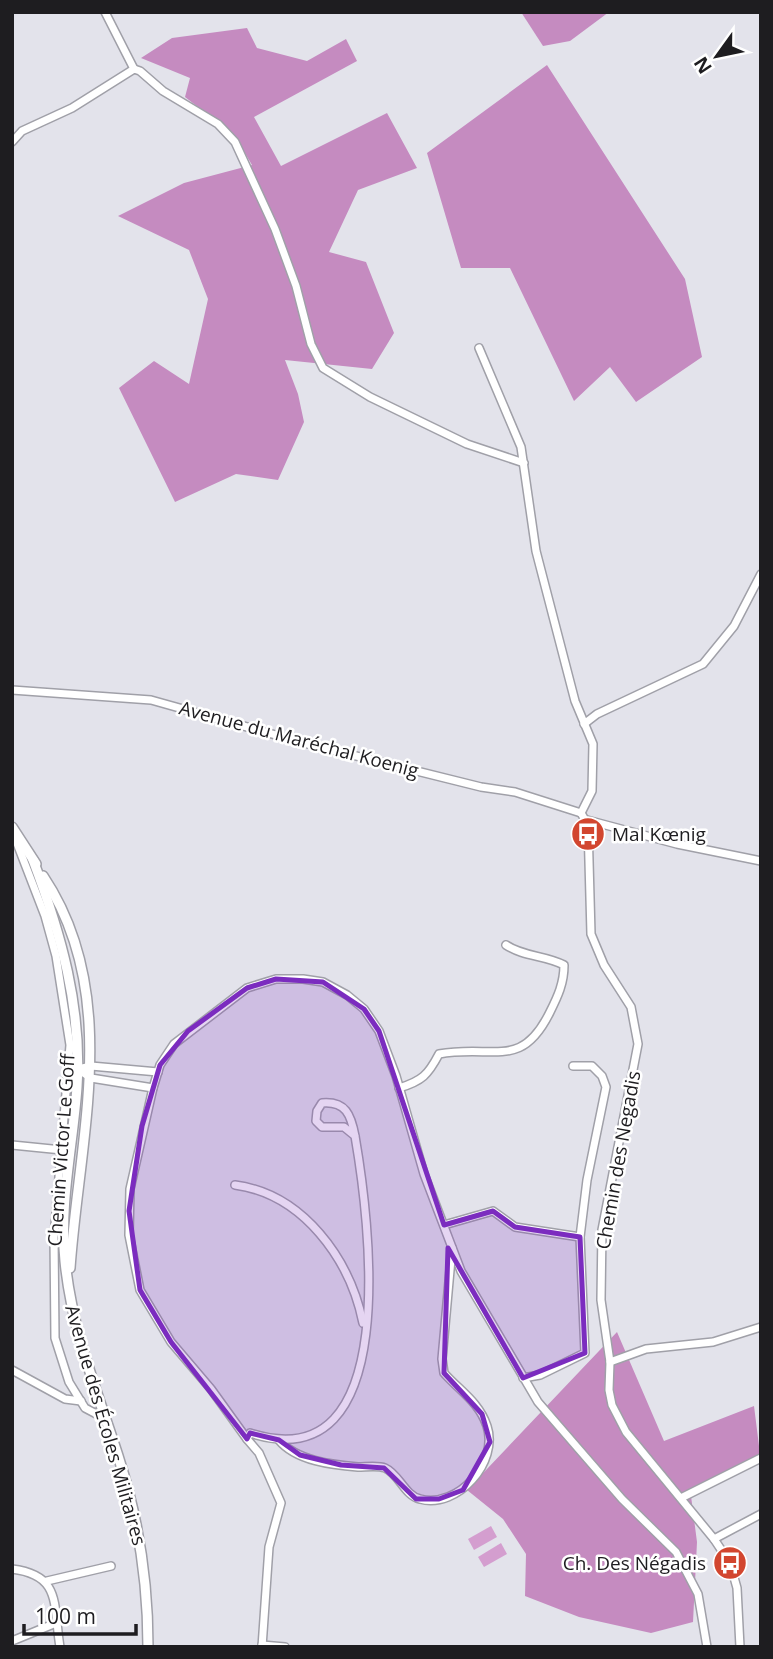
<svg xmlns="http://www.w3.org/2000/svg" width="773" height="1659" font-family="'Open Sans',sans-serif">
<style>
.green{fill:#d49ecf}
.forest{fill:#c58bc0}
.lines{fill:none;stroke-linecap:round;stroke-linejoin:round}
.minor-casing{stroke:#a0a0a8;stroke-width:10}
.tertiary-casing{stroke:#a0a0a8;stroke-width:12}
.minor{stroke:#fff;stroke-width:7}
.tertiary{stroke:#fff;stroke-width:9}
.marked{fill:#7b2cbf;fill-opacity:0.2;stroke:#7b2cbf;stroke-width:5;stroke-linejoin:round}
.labels{text-anchor:middle;dominant-baseline:central;stroke-width:5;stroke-linejoin:round;paint-order:stroke}
.street-label{font-size:19px;fill:#1e1d20;stroke:#fff}
.poi-label{font-size:19px;fill:#1e1d20;stroke:#fff;text-anchor:start}
</style>
<rect width="100%" height="100%" fill="#e3e3eb"/>
<!-- green -->
<g class="green">
<polygon points="491,1526 497,1537 474,1550 468,1539"/>
<polygon points="501,1543 507,1554 484,1567 478,1557"/>
</g>
<!-- forest -->
<g class="forest">
<polygon points="521,12 609,12 570,41 543,46"/>
<polygon points="247,28 257,48 307,61 346,39 357,61 254,117 281,166 387,113 417,168 358,190 329,252 366,262 394,333 372,369 285,360 298,394 304,422 278,480 236,474 175,502 119,388 154,361 189,384 208,299 189,250 118,216 184,183 252,165 234,135 185,97 190,78 141,58 172,38"/>
<polygon points="547,65 685,279 702,357 636,402 610,367 574,401 510,268 461,268 427,153"/>
<polygon points="617,1332 664,1441 754,1406 761,1462 691,1496 697,1542 693,1622 651,1633 579,1617 525,1596 526,1554 503,1519 467,1490"/>
</g>
<g class="lines">
<!-- minor casing -->
<g class="minor-casing">
<g id="minor">
<polyline points="105,12 134,69"/>
<polyline points="12,142 22,131 72,108 134,69 140,71 163,91 218,124 235,142 275,229 296,286 311,344 323,368 370,397 467,444 524,463"/>
<polyline points="479,348 521,447 536,551 575,701 593,744 592,791 581,813"/>
<polyline points="12,690 151,700 304,743 481,787 515,792 581,813"/>
<polyline points="584,724 597,714 703,664 734,626 761,574"/>
<polyline points="581,813 588,825 591,934 604,965 631,1007 638,1044 602,1230 601,1300 610,1362 609,1390 612,1405 626,1432 714,1539 730,1563 737,1588 740,1647"/>
<polyline points="587,820 677,844 761,861"/>
<polyline points="13,833 45,916 56,956 70,1045 54,1237 55,1338 69,1382 85,1408 104,1418"/>
<polyline points="78,1069 91,1066 158,1072"/>
<polyline points="78,1069 91,1078 153,1088"/>
<path d="M399,1088C422,1081 428,1075 439,1054C494,1044 521,1071 550,1012C558,996 564,983 564,965C545,955 524,957 506,945"/>
<polyline points="12,1145 62,1150"/>
<path d="M235,1185C303,1194 350,1259 363,1323"/>
<polyline points="444,1225 493,1211 515,1227 580,1237 587,1180 606,1087 602,1076 592,1066 573,1066"/>
<polyline points="610,1362 646,1349 713,1342 761,1327"/>
<polyline points="12,1370 65,1399 81,1401"/>
<polyline points="523,1378 540,1375 585,1353 580,1237"/>
<polyline points="247,1439 211,1389 171,1342 140,1290 129,1235 130,1189 153,1088 160,1065 174,1044 247,988 276,979 303,979 323,982 347,995 364,1009 379,1031 396,1076 424,1174 461,1271 538,1402 622,1499 676,1552 698,1594 707,1647"/>
<path d="M279,1440C296,1461 333,1465 358,1467C366,1467 378,1465 385,1468C399,1474 405,1496 420,1499C458,1509 499,1462 487,1426C479,1402 460,1391 444,1373L442,1359L452,1248"/>
<polyline points="681,1498 761,1458"/>
<polyline points="714,1539 761,1514"/>
<path d="M12,1569C62,1575 53,1605 60,1647"/>
<polyline points="47,1581 111,1566"/>
<polyline points="12,1641 56,1623"/>
<polyline points="262,1645 285,1647"/>
<path d="M262,1647L269,1547L281,1503L259,1453L247,1439L250,1433C405,1483 369,1217 355,1136C351,1115 346,1101 322,1103L317,1111L316,1121L322,1127H344L355,1136"/>
</g>
</g>
<!-- tertiary casing -->
<g class="tertiary-casing">
<g id="tertiary">
<polyline points="12,827 36,864"/>
<path d="M33,860C61,934 82,1008 77,1087C73,1144 59,1204 65,1261C72,1332 98,1393 119,1459C139,1521 148,1582 148,1647"/>
<path d="M43,876C122,994 79,1138 70,1268"/>
</g>
</g>
<!-- minor -->
<use href="#minor" class="minor"/>
<!-- tertiary -->
<use href="#tertiary" class="tertiary"/>
</g>
<!-- marked area -->
<path class="marked" d="M276,979L323,982L364,1009L379,1031L444,1225L493,1211L515,1227L580,1237L585,1353L523,1378L448,1248L444,1373L482,1414L490,1442L463,1490L439,1499H416L384,1468L341,1465L300,1455L279,1440L250,1433L247,1439L171,1342L140,1290L129,1211L142,1126L160,1065L188,1031L247,988Z"/>
<!-- icons -->
<defs>
<g id="bus-disc" transform="scale(1.75)"><circle r="9.5" fill="#d2462f" stroke="#fff"/><path d="M-5-6H5V4H4V6H2V4H-2V6H-4V4H-5ZM-3.5-4V0h7V-4ZM-3.5 1.2v1.5H-2V1.2ZM2 1.2v1.5H3.5V1.2Z" fill="#fff"/></g>
</defs>
<g fill-rule="evenodd">
<use href="#bus-disc" x="588" y="834"/>
<use href="#bus-disc" x="730" y="1563"/>
</g>
<g class="labels">
<!-- street labels -->
<g class="street-label">
<text transform="translate(299 739) rotate(15)">Avenue du Maréchal Koenig</text>
<text transform="translate(61 1150) rotate(-86)">Chemin Victor Le Goff</text>
<text transform="translate(618 1160) rotate(-80)">Chemin des Negadis</text>
<text transform="translate(106 1425) rotate(74)">Avenue des Écoles Militaires</text>
</g>
<!-- poi labels -->
<g class="poi-label">
<text x="612" y="834">Mal Kœnig</text>
<text x="706" y="1563" text-anchor="end">Ch. Des Négadis</text>
</g>
</g>
<!-- border -->
<rect width="773" height="1659" fill="none" stroke="#1e1d20" stroke-width="28"/>
<!-- north arrow -->
<g transform="translate(717 56) rotate(237)" stroke="#ffffff" stroke-width="5" paint-order="stroke">
<path d="M0-5L12 26L0 18L-12 26Z" fill="#1e1d20"/>
<text y="-10" font-size="19" font-weight="bold" text-anchor="middle" fill="#1e1d20">N</text>
</g>
<!-- scale -->
<path d="M24 1624v10h112v-10" fill="none" stroke="#1e1d20" stroke-width="3.5"/>
<text x="35" y="1624" font-size="21" fill="#1e1d20" stroke="#ffffff" stroke-width="5" paint-order="stroke">100 m</text>
</svg>
